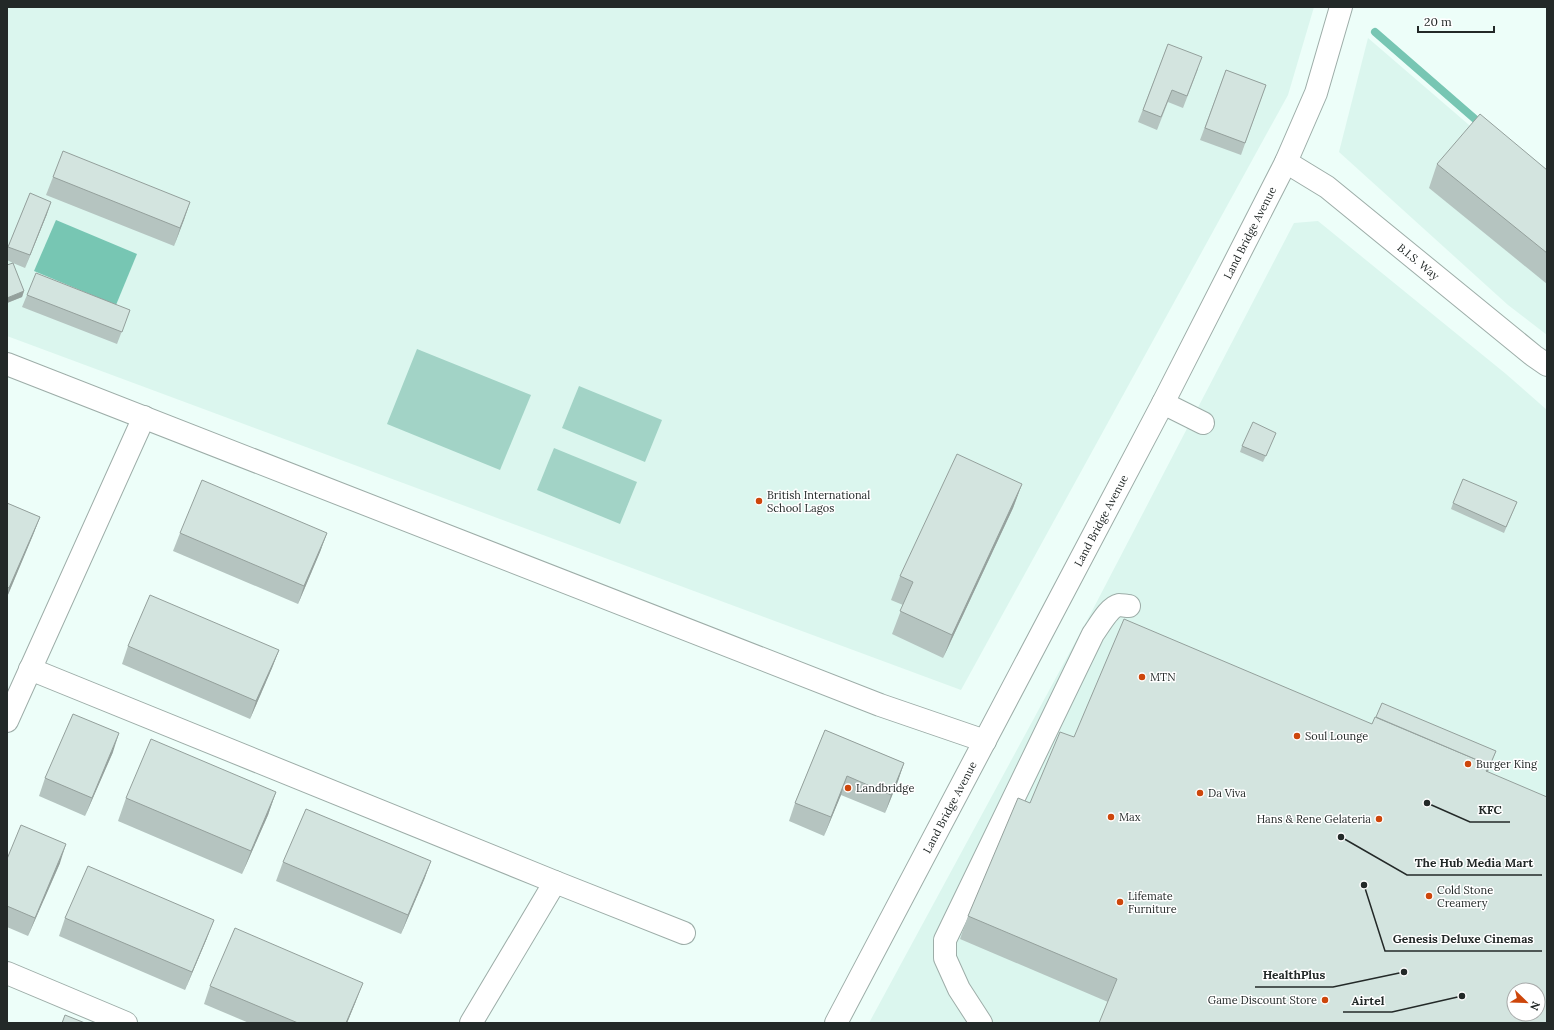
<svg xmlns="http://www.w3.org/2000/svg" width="1554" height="1030" font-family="Lora,serif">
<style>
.built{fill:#dbf6ee;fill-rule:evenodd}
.green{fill:#a2d3c6}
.water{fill:#77c6b3}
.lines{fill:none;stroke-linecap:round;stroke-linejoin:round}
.stream{stroke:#77c6b3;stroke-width:8}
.minor-casing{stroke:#9dada8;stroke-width:24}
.minor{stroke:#fff;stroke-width:22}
.wall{fill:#b5c4c0}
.shaded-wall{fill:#94a09c}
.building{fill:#d3e4df;stroke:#94a09c;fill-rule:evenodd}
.poi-dot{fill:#cd460b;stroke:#fff;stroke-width:1.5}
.labels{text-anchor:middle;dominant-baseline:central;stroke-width:3;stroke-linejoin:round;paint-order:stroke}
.street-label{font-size:11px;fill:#232928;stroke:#fff}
.poi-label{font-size:11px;fill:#232928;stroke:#fff;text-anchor:start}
.leader{fill:none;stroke:#232928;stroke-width:1.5}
.callout-dot{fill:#232928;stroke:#fff;stroke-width:1.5}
.callout-label{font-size:12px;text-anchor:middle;font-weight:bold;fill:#232928;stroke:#fff;stroke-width:3;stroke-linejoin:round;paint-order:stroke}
</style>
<rect width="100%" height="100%" fill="#edfef9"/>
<!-- built -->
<g class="built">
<polygon points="7,7 1314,7 1288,95 961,690 7,336"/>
<polygon points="1368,38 1547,192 1547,335 1508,305 1339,152"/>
<path d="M1318,221L1506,374L1547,410V1023H869L1091,613L1294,223ZM1514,990H1538V1014H1514Z"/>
</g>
<!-- green -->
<g class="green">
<polygon points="417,349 531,395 500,470 387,424"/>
<polygon points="579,386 662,420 645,462 562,428"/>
<polygon points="554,448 637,482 620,524 537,490"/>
</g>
<!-- water -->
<polygon class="water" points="56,220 137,254 116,305 34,271"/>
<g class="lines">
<!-- stream -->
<polyline class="stream" points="1375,32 1483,126"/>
<!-- minor casing -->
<g class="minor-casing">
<g id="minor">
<path id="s1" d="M1286,162L1327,187L1534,356L1547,365"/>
<polyline points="7,364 880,705 985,741"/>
<polyline points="1163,403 1203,423"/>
<polyline points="30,669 555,882 684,933"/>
<polyline points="7,721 144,417"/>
<polyline points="7,973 126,1023"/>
<polyline points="471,1023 555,882"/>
<path id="s2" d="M836,1023L1163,403L1286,162L1316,93L1341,7"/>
<path d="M981,1023L959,989L945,958V940L1093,634C1099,626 1109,607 1119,605C1122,605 1126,606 1129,606"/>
</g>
</g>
<!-- minor -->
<use href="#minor" class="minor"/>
</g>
<!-- wall -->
<g class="wall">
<polygon points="1168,44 1198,69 1183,108 1168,102 1157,130 1138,122"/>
<polygon points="1226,70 1266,85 1241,155 1200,140"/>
<polygon points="1437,164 1547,170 1547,284 1429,188"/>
<polygon points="53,177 190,202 174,246 46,195"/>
<polygon points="30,193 47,214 25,268 13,263 24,291 22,297 7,303 7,265 13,263 7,260 7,250"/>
<polygon points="27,295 130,310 117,344 22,307"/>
<polygon points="1276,433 1263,462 1240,452 1242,446"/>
<polygon points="1022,484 1013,508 943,658 892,634 903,605 891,600 900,576"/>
<polygon points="1517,502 1504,533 1451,509 1453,503"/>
<polygon points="7,503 40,517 33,535 7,597"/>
<polygon points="180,533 327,533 320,552 298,604 173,551"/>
<polygon points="128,646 279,650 272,668 250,719 122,664"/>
<polygon points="1372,724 1496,751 1488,772 1108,1002 960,939 968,916 1030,803 1074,737"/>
<polygon points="825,730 904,763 898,781 885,813 841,795 824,836 789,821 795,803"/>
<polygon points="113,752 85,816 39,796 45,778"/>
<polygon points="276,792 268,815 242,874 118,821 126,798"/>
<polygon points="7,859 60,863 28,936 7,927"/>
<polygon points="431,861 424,880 401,934 276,881 283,862"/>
<polygon points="65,918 207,938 185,990 59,936"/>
<polygon points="210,986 356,1001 347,1023 249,1023 204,1004"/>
</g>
<!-- shaded-wall -->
<g class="shaded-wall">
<polygon points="51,202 47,214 25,268 30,255"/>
<polygon points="190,202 184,220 174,246 180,228"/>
<polygon points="24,291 22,297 7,303 7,298"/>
<polygon points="1022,484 1013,508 943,658 952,635"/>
<polygon points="40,517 33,535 7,597 9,588"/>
<polygon points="327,533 320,552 298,604 304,586"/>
<polygon points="279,650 272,668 250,719 256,701"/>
<polygon points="119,733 113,752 85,816 92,798"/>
<polygon points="904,763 898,781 885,813 891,795"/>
<polygon points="847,776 841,795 824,836 831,817"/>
<polygon points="276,792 268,815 242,874 251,851"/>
<polygon points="66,844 60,863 28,936 35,918"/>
<polygon points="431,861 424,880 401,934 408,915"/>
<polygon points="214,920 207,938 185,990 192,972"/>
<polygon points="363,983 356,1001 347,1023 346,1023"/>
</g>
<!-- building -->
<g class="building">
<polygon points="1168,44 1202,57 1187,96 1172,90 1161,117 1143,110"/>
<polygon points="1226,70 1266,85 1245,143 1205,128"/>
<polygon points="1480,114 1547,170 1547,253 1437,164"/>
<polygon points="63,151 190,202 180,228 53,177"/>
<polygon points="30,193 51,202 30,255 8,247"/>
<polygon points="13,263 24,291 7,298 7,265"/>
<polygon points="36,273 130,310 122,332 27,295"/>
<polygon points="1253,422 1276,433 1266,456 1242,446"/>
<polygon points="957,454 1022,484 952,635 900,611 913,582 900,576"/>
<polygon points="1463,479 1517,502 1506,527 1453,503"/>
<polygon points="202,480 327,533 304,586 180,533"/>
<polygon points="7,503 40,517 9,588 7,587"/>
<polygon points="150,595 279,650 256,701 128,646"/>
<path d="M1124,619L1372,724L1375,717L1489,765L1486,771L1547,797V1023H1099L1117,979L968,916L1018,798L1030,803L1060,732L1074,737ZM1514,990H1538V1014H1514Z"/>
<polygon points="1382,703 1496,751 1487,772 1487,771 1489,765 1376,717"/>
<polygon points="73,714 119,733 92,798 45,778"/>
<polygon points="825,730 904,763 891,795 847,776 831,817 795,803"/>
<polygon points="151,739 276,792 251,851 126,798"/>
<polygon points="306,809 431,861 408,915 283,862"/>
<polygon points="21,825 66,844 35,918 7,906 7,859"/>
<polygon points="88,866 214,920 192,972 65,918"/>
<polygon points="235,928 363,983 346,1023 298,1023 210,986"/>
<polygon points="65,1015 85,1023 62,1023"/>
</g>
<!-- markers -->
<g class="poi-dot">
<circle cx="759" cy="501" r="4"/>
<circle cx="1142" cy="677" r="4"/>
<circle cx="1297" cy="736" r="4"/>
<circle cx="1468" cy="764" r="4"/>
<circle cx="848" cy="788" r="4"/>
<circle cx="1200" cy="793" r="4"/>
<circle cx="1111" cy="817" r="4"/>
<circle cx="1379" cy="819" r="4"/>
<circle cx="1429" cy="896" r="4"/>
<circle cx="1120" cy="902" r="4"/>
<circle cx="1325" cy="1000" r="4"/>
</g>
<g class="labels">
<!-- street labels -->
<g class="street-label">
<text stroke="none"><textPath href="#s2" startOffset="892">Land Bridge Avenue</textPath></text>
<text stroke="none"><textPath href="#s1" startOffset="166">B.I.S. Way</textPath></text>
<text stroke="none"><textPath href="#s2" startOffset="568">Land Bridge Avenue</textPath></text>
<text stroke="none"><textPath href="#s2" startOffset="244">Land Bridge Avenue</textPath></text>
</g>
<!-- poi labels -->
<g class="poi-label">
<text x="767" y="495">British International<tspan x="767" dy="13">School Lagos</tspan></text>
<text x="1150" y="677">MTN</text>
<text x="1305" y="736">Soul Lounge</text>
<text x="1476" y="764">Burger King</text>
<text x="856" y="788">Landbridge</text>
<text x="1208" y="793">Da Viva</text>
<text x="1119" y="817">Max</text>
<text x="1371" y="819" text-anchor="end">Hans &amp; Rene Gelateria</text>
<text x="1437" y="890">Cold Stone<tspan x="1437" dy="13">Creamery</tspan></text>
<text x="1128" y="896">Lifemate<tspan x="1128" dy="13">Furniture</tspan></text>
<text x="1317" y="1000" text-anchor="end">Game Discount Store</text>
</g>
</g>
<!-- callouts -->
<path class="leader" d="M1427 803L1470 822H1510M1341 837L1407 875H1542M1364 885L1385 951H1542M1404 972L1333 987H1255M1462 996L1392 1012H1343"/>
<g class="callout-dot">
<circle cx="1427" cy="803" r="4"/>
<circle cx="1341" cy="837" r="4"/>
<circle cx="1364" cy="885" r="4"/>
<circle cx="1404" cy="972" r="4"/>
<circle cx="1462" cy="996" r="4"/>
</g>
<g class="callout-label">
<text x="1490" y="814">KFC</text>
<text x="1474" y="867">The Hub Media Mart</text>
<text x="1463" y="943">Genesis Deluxe Cinemas</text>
<text x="1294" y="979">HealthPlus</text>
<text x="1368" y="1005">Airtel</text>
</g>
<!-- border -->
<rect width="1554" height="1030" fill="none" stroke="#232928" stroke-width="16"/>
<!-- north arrow -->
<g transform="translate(1526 1002) rotate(113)"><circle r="19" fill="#ffffff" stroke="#a7a9a9"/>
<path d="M0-3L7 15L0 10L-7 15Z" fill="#cd460b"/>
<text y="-6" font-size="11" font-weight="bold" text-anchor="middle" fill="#232928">N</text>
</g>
<!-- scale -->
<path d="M1418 26v6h76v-6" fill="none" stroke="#232928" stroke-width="2"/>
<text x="1424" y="26" font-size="12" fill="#232928" stroke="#ffffff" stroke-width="3" paint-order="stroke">20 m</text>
</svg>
